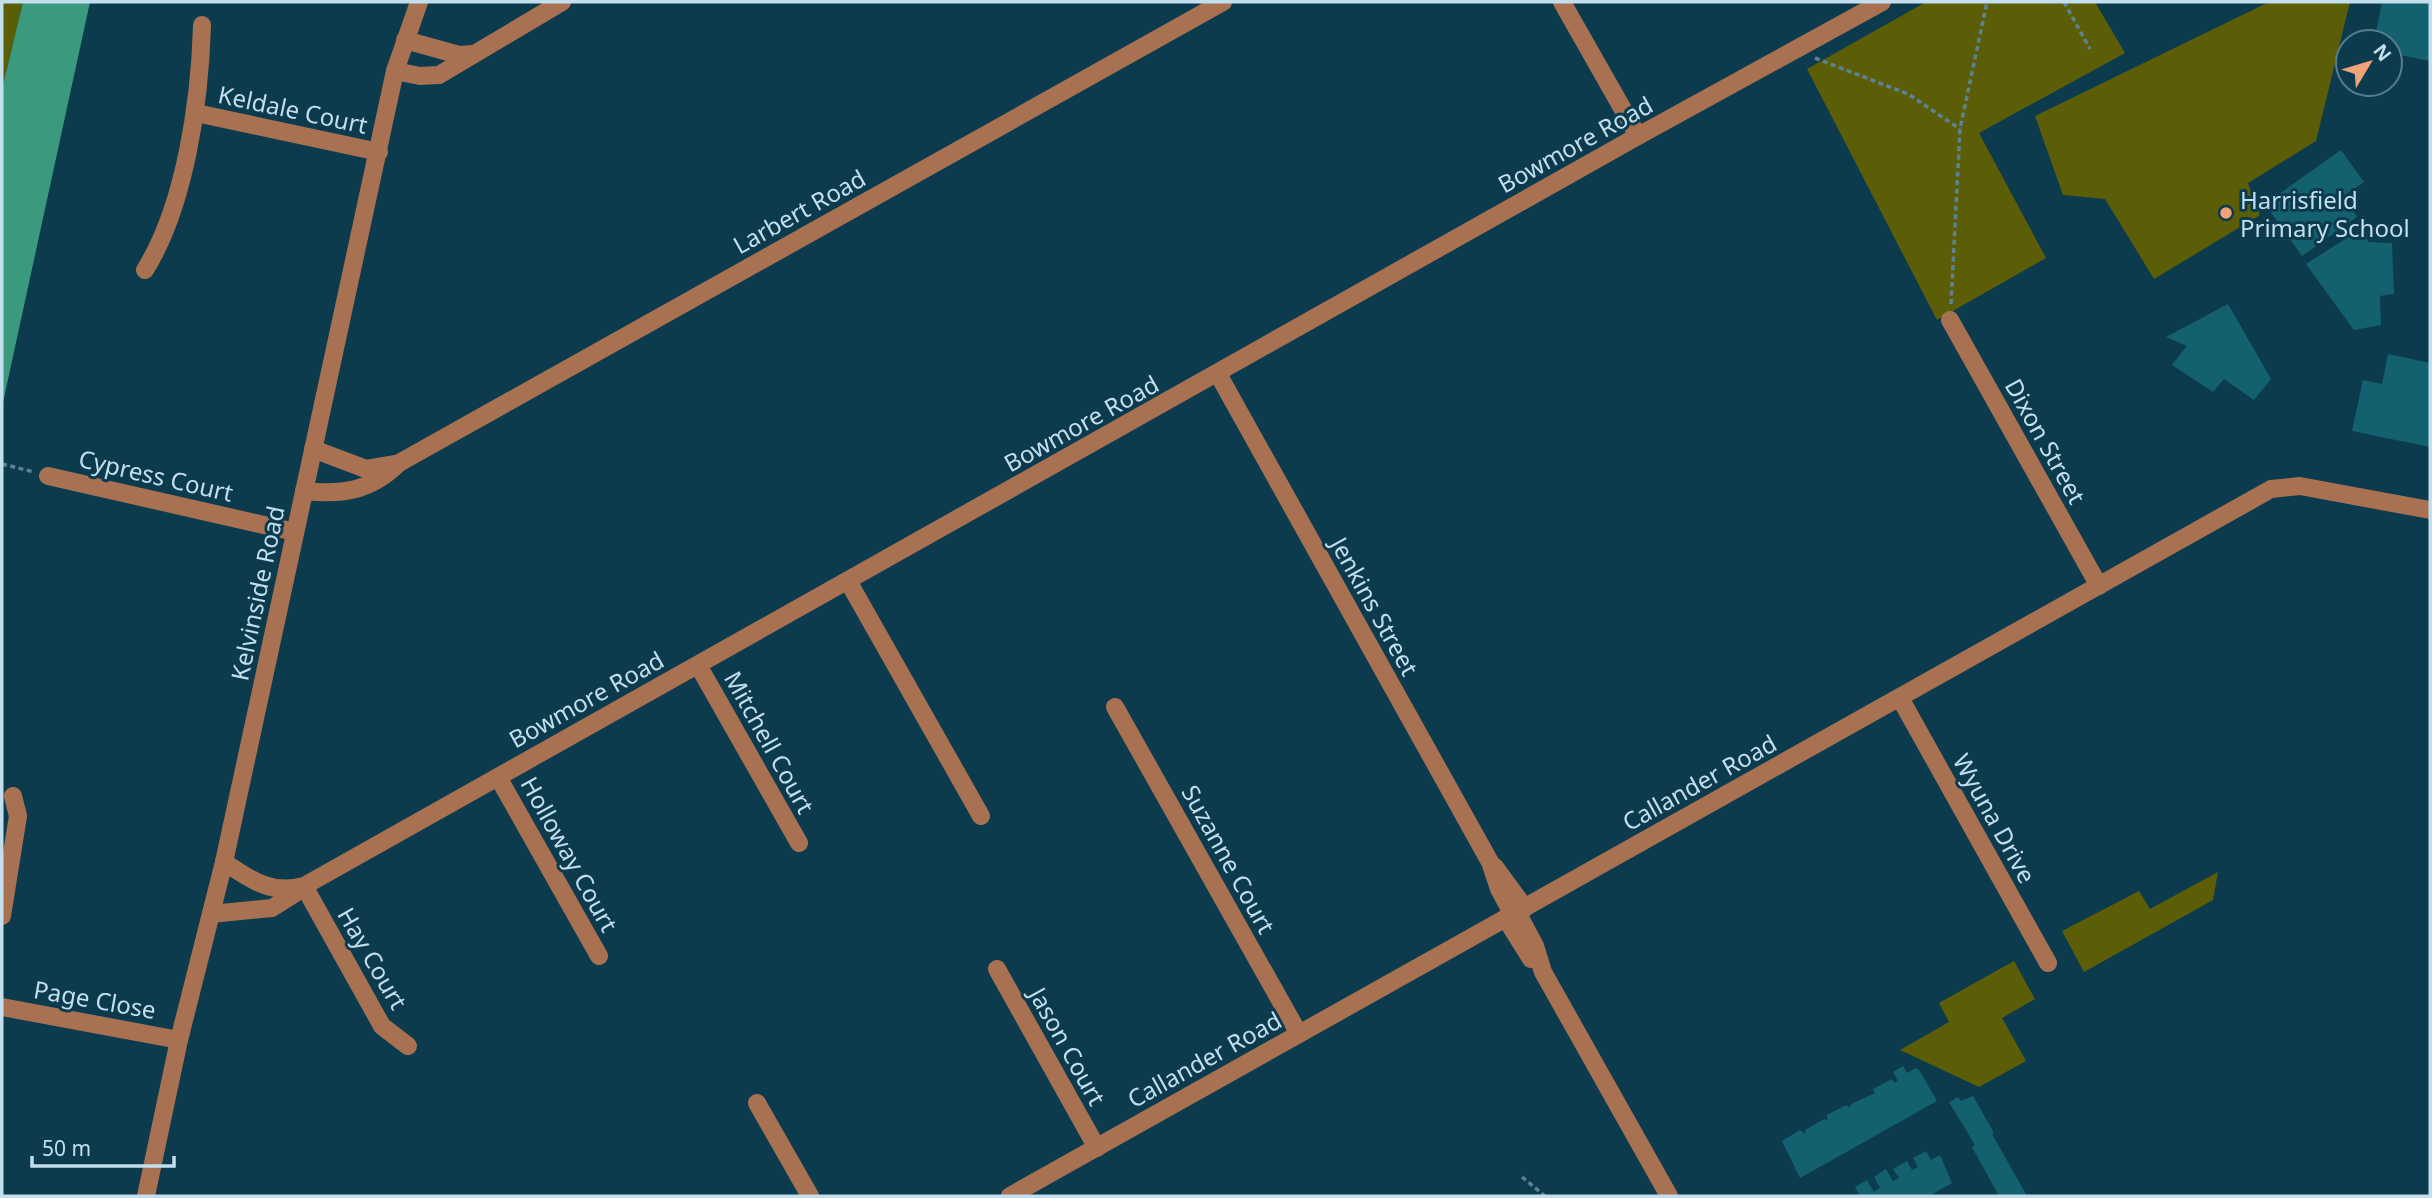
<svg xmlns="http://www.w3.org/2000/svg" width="2432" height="1198" font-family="'Noto Sans',sans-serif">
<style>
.green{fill:#5c5e07}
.water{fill:#3b997e}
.building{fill:#13616e}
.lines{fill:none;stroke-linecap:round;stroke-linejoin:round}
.path{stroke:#5c8294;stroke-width:3.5;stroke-dasharray:5 3.5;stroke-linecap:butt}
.minor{stroke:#a77152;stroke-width:18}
.poi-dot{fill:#efa377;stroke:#0d3b4e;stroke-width:2.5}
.labels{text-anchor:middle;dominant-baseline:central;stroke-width:6;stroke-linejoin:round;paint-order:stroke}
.street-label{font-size:24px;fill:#c3dfee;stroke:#0d3b4e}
.poi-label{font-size:24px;fill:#c3dfee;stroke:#0d3b4e;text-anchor:start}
</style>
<rect width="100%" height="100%" fill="#0d3b4e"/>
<!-- green -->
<g class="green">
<polygon points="2,2 23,2 2,89"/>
<polygon points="1926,2 2095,2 2125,53 1979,133 2046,258 1937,320 1807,69"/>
<polygon points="2269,2 2350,2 2316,141 2248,183 2260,215 2154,279 2105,199 2063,195 2035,116"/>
<polygon points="2218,872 2213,900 2084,972 2062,931 2139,891 2150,909"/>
<polygon points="2014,961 2035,999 2002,1018 2026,1061 1979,1087 1900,1050 1949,1022 1939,1003"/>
</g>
<!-- water -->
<polygon class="water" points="23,2 90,2 2,407 2,89"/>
<!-- building -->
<g class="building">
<polygon points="2382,2 2430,2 2430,61 2390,53 2390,42 2374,42"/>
<polygon points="2341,150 2364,182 2343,196 2357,217 2302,256 2265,204"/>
<polygon points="2364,227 2368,242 2392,243 2394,294 2380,296 2381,325 2354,330 2306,264"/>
<polygon points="2228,304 2271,379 2254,400 2224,379 2213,392 2172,365 2187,346 2166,337"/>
<polygon points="2388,354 2430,363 2430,447 2352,431 2363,380 2382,384"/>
<polygon points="1903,1066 1907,1073 1916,1068 1919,1070 1937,1101 1800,1178 1782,1141 1800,1130 1805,1134 1805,1130 1824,1119 1827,1121 1827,1115 1846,1105 1850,1108 1851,1104 1875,1093 1873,1089 1892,1079 1894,1083 1898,1081 1893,1072"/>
<polygon points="1973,1096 1994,1133 1992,1134 2027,1196 1999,1196 1972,1147 1975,1145 1949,1102 1958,1097 1961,1101"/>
<polygon points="1926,1151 1931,1160 1940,1155 1952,1183 1929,1196 1860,1196 1855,1187 1867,1180 1874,1192 1880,1188 1874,1177 1886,1169 1893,1181 1899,1178 1893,1169 1907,1161 1912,1170 1918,1167 1913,1158"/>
</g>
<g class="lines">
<!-- path -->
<g class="path">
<polyline points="2064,2 2090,49"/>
<polyline points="1815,58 1908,94 1960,129"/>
<polyline points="1951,304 1960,129 1987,2"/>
<polyline points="2,464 34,472"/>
<polyline points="1522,1177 1545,1196"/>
</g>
<!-- minor -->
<g class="minor">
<polyline points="1562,2 1638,136"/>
<polyline points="405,40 459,55 473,54"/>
<polyline points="395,71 420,76 439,75 562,2"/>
<polyline points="196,113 379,152"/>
<path d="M145,270C185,206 200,101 202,25"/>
<polyline points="1950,320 2099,586"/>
<polyline points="1218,374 1490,862 1499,889 1513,915"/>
<polyline points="313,449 366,469 396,464"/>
<polyline points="48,476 295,532"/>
<path d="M304,491C343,495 371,491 399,463L1223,2"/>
<polyline points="848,581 981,816"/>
<polyline points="698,665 799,843"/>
<polyline points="1900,698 2048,963"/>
<polyline points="1115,707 1299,1034"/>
<polyline points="498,777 599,956"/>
<path d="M224,862C251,880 271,895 304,886L1638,136L1882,2"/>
<polyline points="1495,867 1525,908"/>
<polyline points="304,886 382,1026 408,1046"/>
<polyline points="1517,912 1535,946 1543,972 1669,1196"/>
<polyline points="211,914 272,908 302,889"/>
<polyline points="2,916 18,816 13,796"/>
<polyline points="1506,919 1531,959"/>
<polyline points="997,969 1097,1148"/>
<polyline points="2,1007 179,1040"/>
<polyline points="757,1103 810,1196"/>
<polyline points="146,1196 179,1040 224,862 395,71 419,2"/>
<polyline points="1010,1196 2271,489 2300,486 2430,510"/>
</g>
</g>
<!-- markers -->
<circle class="poi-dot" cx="2226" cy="213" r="7"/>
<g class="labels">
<!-- street labels -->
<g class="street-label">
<text transform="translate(293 109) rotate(12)">Keldale Court</text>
<text transform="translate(1575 144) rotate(-29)">Bowmore Road</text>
<text transform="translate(799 211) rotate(-29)">Larbert Road</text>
<text transform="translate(1081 423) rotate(-29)">Bowmore Road</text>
<text transform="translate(2046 441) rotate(61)">Dixon Street</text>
<text transform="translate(156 475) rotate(13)">Cypress Court</text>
<text transform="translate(257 593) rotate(-78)">Kelvinside Road</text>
<text transform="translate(1375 606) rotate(61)">Jenkins Street</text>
<text transform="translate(586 699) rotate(-29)">Bowmore Road</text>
<text transform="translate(770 742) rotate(61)">Mitchell Court</text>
<text transform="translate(1699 782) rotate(-29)">Callander Road</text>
<text transform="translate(1995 818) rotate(61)">Wyuna Drive</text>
<text transform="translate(570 854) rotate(61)">Holloway Court</text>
<text transform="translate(1229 859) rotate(61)">Suzanne Court</text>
<text transform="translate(373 958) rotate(60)">Hay Court</text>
<text transform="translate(95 999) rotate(10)">Page Close</text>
<text transform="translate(1068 1046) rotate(61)">Jason Court</text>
<text transform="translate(1204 1059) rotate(-29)">Callander Road</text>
</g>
<!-- poi labels -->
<g class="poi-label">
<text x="2240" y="199">Harrisfield<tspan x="2240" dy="28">Primary School</tspan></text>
</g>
</g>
<!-- border -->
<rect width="2432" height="1198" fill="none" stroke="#c3dfee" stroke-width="7"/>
<!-- north arrow -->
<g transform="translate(2369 63) rotate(52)"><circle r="33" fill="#0d3b4e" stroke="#567d8e" stroke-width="2"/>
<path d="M0-5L12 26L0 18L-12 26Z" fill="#efa377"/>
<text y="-10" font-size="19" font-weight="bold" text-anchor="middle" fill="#c3dfee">N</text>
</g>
<!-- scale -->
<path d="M32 1156v10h142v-10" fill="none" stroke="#c3dfee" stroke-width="3.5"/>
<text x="42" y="1156" font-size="21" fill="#c3dfee" stroke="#0d3b4e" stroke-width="5" paint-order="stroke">50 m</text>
</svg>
